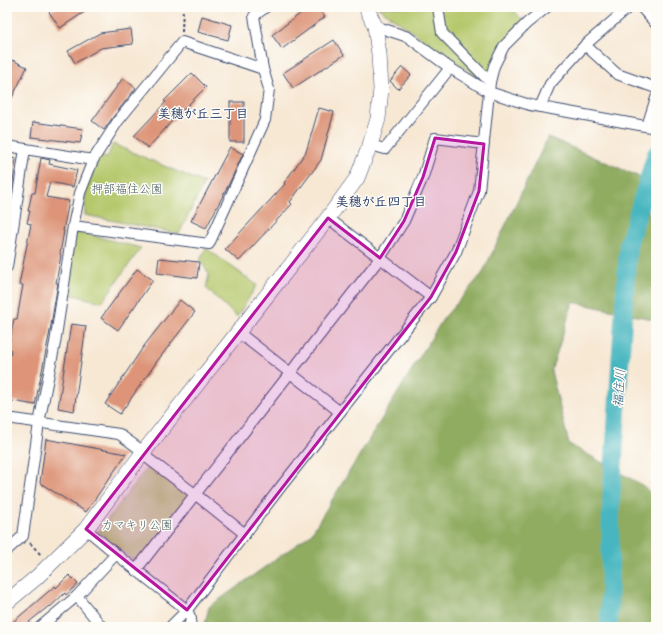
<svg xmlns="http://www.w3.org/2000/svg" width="663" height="634" font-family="Delius,'Klee One',sans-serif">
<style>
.green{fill:#b5c86c;stroke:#687c65}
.forest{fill:#90ac60;stroke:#566e5f}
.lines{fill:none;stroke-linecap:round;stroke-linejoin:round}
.river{stroke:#47b6c0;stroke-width:18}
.building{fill:#dd9478}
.street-casing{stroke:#3c4b70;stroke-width:12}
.secondary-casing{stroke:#3c4b70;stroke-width:16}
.path{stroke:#3c4b70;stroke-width:2;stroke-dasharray:3 3;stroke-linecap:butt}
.street{stroke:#fff;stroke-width:10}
.secondary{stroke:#fff;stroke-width:15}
.marked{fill:#b5179e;fill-opacity:0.2;stroke:#b5179e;stroke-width:3;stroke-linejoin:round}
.labels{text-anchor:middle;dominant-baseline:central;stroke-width:3;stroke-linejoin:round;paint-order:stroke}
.park-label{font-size:12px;fill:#495d62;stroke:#fdfcf7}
.neighbourhood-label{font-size:13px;font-weight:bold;fill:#1b2f5e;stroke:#fdfcf7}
.water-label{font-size:13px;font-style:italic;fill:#2a5e80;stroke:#fdfcf7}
</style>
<rect width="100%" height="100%" fill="#fdfcf7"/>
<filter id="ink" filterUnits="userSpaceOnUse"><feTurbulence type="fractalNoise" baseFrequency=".025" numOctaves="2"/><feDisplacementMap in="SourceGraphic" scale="8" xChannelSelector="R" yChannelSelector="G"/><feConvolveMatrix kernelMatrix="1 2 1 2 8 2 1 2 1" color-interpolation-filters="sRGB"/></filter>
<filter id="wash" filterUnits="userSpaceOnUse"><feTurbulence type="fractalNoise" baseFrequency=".012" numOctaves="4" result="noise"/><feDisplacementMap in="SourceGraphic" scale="16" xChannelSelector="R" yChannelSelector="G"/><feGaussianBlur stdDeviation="0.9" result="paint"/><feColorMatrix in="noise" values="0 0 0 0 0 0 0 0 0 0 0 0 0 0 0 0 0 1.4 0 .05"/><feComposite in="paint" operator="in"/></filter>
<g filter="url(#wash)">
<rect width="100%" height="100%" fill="#f7e8d4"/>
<!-- green -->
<g class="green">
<polygon points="377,7 511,7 525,23 498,49 486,83"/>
<polygon points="113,144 204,183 179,234 85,215 85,191 100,156 107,158"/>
<polygon points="75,231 141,248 102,302 69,294 71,264"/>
<polygon points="206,248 257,285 237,317 206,288 209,274 200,260"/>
<polygon points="149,465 190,496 139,565 98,532"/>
</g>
<!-- forest -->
<polygon class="forest" points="548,137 642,178 656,251 656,320 573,302 551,371 569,444 642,485 656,498 656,627 204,627 209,607 311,534 443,319 482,274"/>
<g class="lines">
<!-- river -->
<polyline class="river" points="609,627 611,503 628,245 656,154"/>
</g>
<g id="blocks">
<!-- building -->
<g class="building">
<polygon points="56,7 92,7 60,28 49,12"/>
<polygon points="309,7 317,7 325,17 282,49 272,35"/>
<polygon points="202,16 232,25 228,40 198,32"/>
<polygon points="131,29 133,44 101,48 75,63 68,51 100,33"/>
<polygon points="334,40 344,55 293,88 283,73"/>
<polygon points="12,60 27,67 7,108 7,71"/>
<polygon points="402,67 411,75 398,89 390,81"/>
<polygon points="192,73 206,87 174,119 148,148 134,136 166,102 164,101"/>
<polygon points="123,78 136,88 113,117 104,130 92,121"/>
<rect x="230" y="102" width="14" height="40"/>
<polygon points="319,108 334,112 321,160 290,202 292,204 239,261 225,249 285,184 284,183 306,152"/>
<polygon points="33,122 83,129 80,143 31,137"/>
<polygon points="230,147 243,154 229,184 206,228 191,221"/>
<polygon points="7,157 16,159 12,189 7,188"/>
<polygon points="41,158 50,160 49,164 77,170 73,187 50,182 46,197 69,201 63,231 64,231 60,254 61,255 56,283 58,283 50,331 35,405 7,400 7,370 11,350 8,349 14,319 17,319 23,285 19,285 31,224 27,223 30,211 28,211 32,193 35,193"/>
<polygon points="159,258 199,262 197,278 157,273"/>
<polygon points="137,269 153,280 118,330 101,318"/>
<polygon points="180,300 195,312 158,360 120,414 105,404 144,346"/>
<polygon points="71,324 86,326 74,411 58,408"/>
<polygon points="46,439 126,454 86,512 40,483"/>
<polygon points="69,575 78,584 66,595 65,593 50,607 49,606 29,622 34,627 7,627 55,586 56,588"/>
</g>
</g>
</g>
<g filter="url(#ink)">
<use href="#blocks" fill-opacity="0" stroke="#3c4b70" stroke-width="1"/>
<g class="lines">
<!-- street casing -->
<g class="street-casing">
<g id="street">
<polyline points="438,7 442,33 490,82"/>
<polyline points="641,7 656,24"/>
<polyline points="375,26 408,37 450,68 489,92 530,105 656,128"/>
<polyline points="585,45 617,74 656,88"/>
<polyline points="263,69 254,16 266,7"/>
<polyline points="540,107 550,84 585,45 629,7"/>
<polyline points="647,126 656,98"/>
<polyline points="370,145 385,149 450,68"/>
<polyline points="7,146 93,160"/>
<polyline points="328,218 431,297"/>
<polyline points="7,267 25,149"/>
<polyline points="238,332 340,412"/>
<polyline points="7,418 119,434 137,447 142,454 195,494 245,534"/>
<polyline points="86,529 116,554 187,610 170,627"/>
<polyline points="7,550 23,536 39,423 55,343 73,226 80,193 93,160 118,121 182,42 263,69 269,89 265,120 209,244 73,226"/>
<polyline points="136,570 380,258 404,221 423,177 435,138 484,144"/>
<polyline points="77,596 116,554"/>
<polyline points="40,627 77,596 102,627"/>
<polyline points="189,627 191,619 187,610 279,489 431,297 456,252 479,191 490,82 494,66 504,46 527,23 547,7"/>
</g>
</g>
<!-- secondary casing -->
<g class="secondary-casing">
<polyline id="secondary" points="7,602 37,577 86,529 142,454 328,218 357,178 370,145 378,119 381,89 379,54 375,26 366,7"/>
</g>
<!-- path -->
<g class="path">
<polyline points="182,32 183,7"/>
<polyline points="30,543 42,556"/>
</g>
<!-- street -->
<use href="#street" class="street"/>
<!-- secondary -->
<use href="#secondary" class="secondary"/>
</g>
</g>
<!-- marked area -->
<path class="marked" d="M435,138L484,144L479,191L456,252L431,297L187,610L86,529L328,218L380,258L404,221L423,177Z"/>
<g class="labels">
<!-- park labels -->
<g class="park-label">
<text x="127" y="188">押部福住公園</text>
<text x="137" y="524">カマキリ公園</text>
</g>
<!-- neighbourhood labels -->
<g class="neighbourhood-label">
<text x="203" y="113">美穂が丘三丁目</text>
<text x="381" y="201">美穂が丘四丁目</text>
</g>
<!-- water labels -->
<g class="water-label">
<text transform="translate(619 388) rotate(-86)">福住川</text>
</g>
</g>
<!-- margin -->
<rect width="663" height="634" fill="none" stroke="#fdfcf7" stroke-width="24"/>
</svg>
